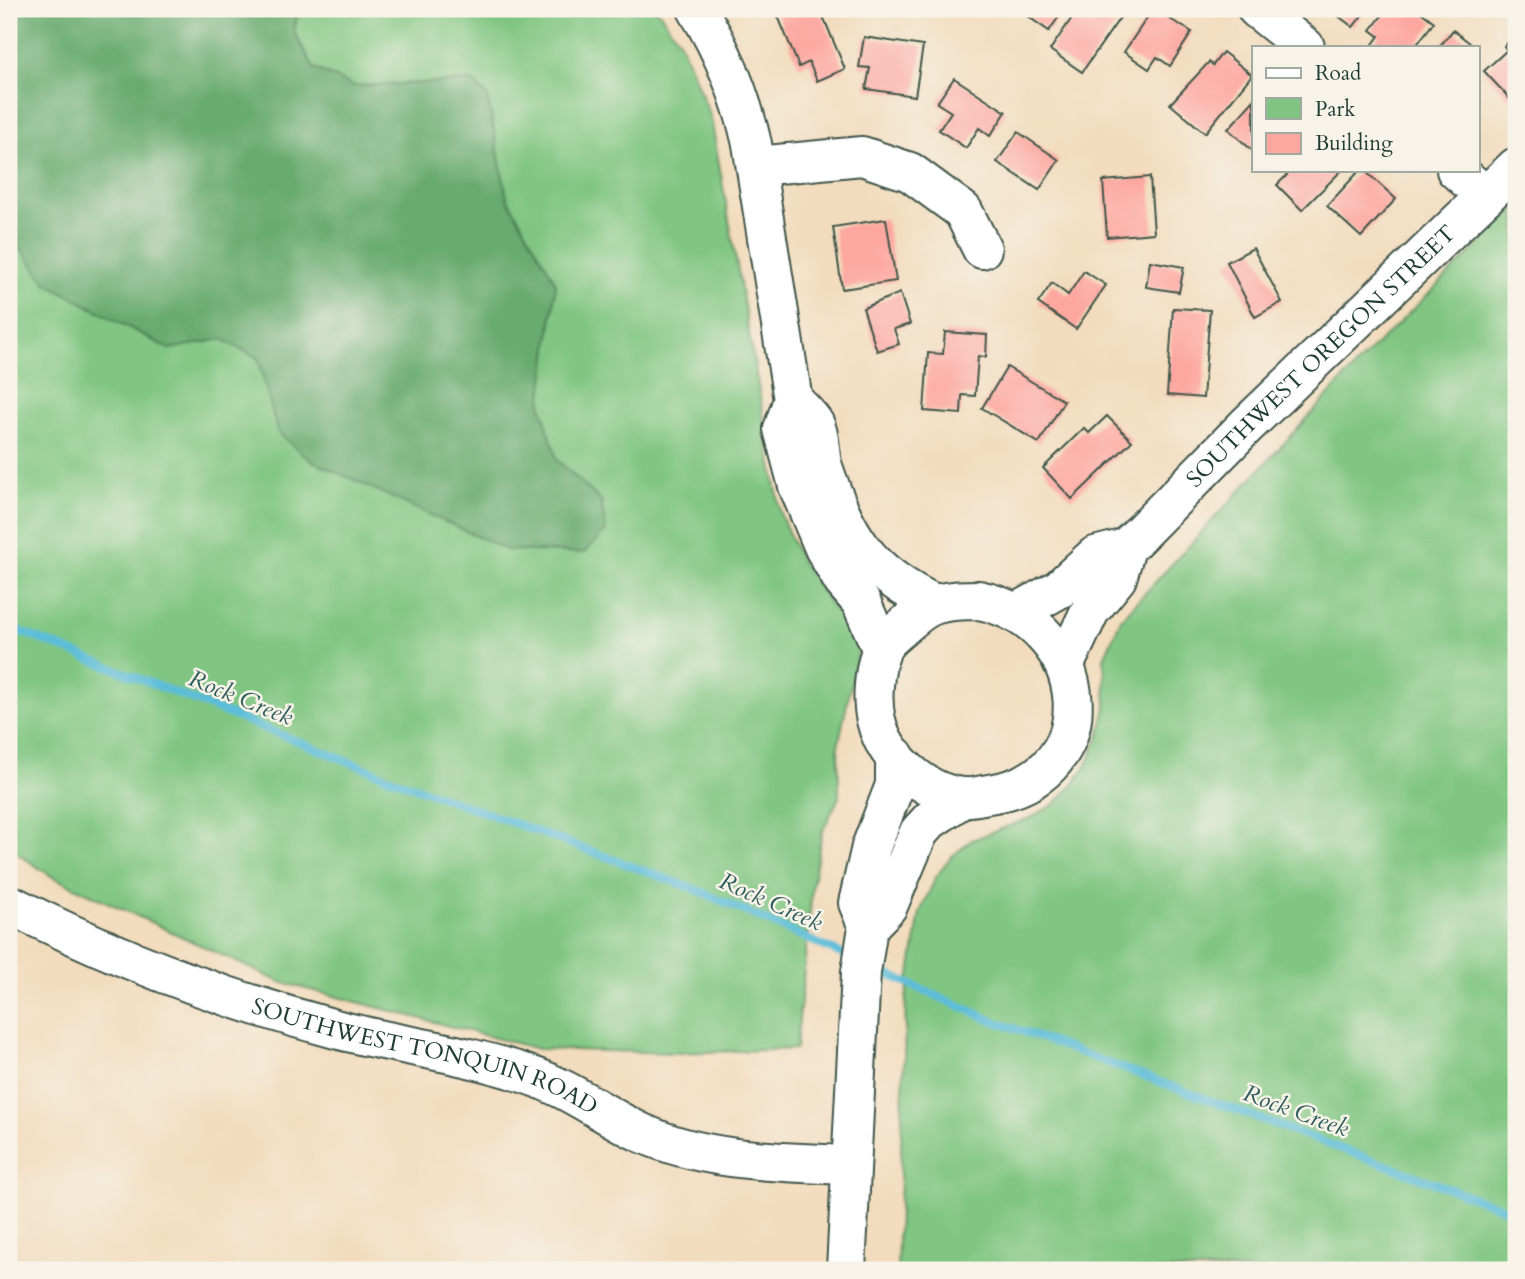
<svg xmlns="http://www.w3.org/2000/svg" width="1525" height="1279" font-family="Cardo,serif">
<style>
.green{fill:#80c682;stroke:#50825b;stroke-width:2}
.forest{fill:#68ab70;stroke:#447452;stroke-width:2}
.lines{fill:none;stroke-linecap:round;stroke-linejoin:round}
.stream{stroke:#5bbdd9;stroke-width:8}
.building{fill:#fda7a0}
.minor-casing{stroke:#3f5549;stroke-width:42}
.major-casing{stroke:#3f5549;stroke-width:42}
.minor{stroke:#fff;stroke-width:38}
.major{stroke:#fff;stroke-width:38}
.labels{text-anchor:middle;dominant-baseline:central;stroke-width:5;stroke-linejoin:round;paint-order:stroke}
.street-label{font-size:23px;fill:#1f3d34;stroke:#f7f3e8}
.water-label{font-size:24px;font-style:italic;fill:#2e5d5d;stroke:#f7f3e8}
</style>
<rect width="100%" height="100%" fill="#f7f3e8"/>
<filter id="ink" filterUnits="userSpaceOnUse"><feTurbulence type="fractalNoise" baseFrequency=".0143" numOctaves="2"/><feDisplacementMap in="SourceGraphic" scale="14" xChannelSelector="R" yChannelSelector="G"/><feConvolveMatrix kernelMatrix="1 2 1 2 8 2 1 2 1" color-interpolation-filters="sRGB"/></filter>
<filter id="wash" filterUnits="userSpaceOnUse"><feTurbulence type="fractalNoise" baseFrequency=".00686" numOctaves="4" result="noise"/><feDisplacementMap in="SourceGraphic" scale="28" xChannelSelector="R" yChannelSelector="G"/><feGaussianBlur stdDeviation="1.57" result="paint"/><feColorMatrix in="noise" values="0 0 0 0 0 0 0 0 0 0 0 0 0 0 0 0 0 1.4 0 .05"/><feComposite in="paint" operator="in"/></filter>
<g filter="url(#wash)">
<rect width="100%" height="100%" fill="#f2dcbd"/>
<!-- green -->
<g class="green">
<polygon points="298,9 657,9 680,42 711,118 781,516 800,559 859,647 838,746 839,797 822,832 813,881 796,1049 676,1053 538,1049 280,982 53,877 9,848 9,232 46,283 169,349 222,339 258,358 278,433 601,501 557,460 541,405 556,283 507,198 487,95 472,81 353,86 314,68 294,32"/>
<polygon points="1516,209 1516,1270 897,1270 906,999 920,912 936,877 951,857 972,840 1030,818 1053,805 1073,785 1089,761 1100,734 1106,707 1104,658 1121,619 1366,355"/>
</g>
<!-- forest -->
<polygon class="forest" points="9,9 298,9 294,32 314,68 353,86 472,81 487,95 507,198 556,283 541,405 557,460 601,501 606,531 584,553 507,550 310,460 278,433 258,358 222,339 169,349 46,283 9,232"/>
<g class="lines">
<!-- stream -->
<g class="stream">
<polyline points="9,627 385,776 697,890 853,959"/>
<polyline points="871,967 994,1021 1516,1213"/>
</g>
</g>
<g id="blocks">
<!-- building -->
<g class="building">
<polygon points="775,9 820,9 845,69 817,81 809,62 799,67"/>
<polygon points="1026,9 1064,9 1049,31 1023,13"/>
<polygon points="1078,9 1126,9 1082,72 1050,50"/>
<polygon points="1153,9 1192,32 1170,66 1157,57 1149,69 1124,52"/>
<polygon points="1329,9 1367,9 1353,27"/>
<polygon points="1387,9 1417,9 1434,22 1415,47 1371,47 1379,36 1371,30"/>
<polygon points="1453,30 1475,47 1439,47"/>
<polygon points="1516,34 1516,95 1511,100 1484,71 1507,50 1504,46"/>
<polygon points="864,37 923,46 915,96 866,89 870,68 859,67"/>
<polygon points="1223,52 1252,75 1205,133 1170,104 1209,62 1213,65"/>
<polygon points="954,78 1006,112 990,136 979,128 966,148 939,130 951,112 937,103"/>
<polygon points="1254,100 1254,152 1228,129"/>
<polygon points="1018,132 1059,160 1039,190 997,162"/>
<polygon points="1282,170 1342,170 1302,210 1277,185 1287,175"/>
<polygon points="1360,170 1364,170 1396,199 1361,237 1327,206"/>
<polygon points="1150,177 1154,233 1107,237 1103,181"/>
<polygon points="886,219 896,281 842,289 833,227"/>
<polygon points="1253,248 1282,302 1255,317 1227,262"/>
<polygon points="1150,261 1184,267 1179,292 1146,287"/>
<polygon points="1084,271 1106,285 1076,329 1038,303 1052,283 1068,295"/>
<polygon points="900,293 910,324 894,329 899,344 877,351 863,308"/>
<polygon points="1173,308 1210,310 1203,398 1167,395"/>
<polygon points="945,332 987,335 986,357 978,356 975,396 962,395 961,414 924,411 928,353 943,354"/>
<polygon points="1007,367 1064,401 1039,443 982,408"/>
<polygon points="1107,416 1132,441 1072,499 1043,468 1084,428 1089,433"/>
</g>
</g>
</g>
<g filter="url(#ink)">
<use href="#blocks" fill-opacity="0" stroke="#3f5549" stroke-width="2"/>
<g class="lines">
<!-- minor casing -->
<g class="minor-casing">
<g id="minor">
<polyline points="1257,9 1305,47"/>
<polyline points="757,166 862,156 910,172 963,211 982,249"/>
<polyline points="1456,170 1486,196"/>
</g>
</g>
<!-- major casing -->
<g class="major-casing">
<g id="major">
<path d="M697,9C723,51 741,95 752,144L793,400L783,429L798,486L824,548L843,581L861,602L881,648"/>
<path d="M793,400C800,408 810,416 815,425C821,437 819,454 823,467C847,537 867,572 935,604"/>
<path d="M979,600C1095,624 1109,777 989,794C981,795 971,798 963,797C925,794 884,757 876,720C871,700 874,670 881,651C884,641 898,631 906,624C915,616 925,607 937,604C951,600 965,600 979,600Z"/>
<polyline points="1018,612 1059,589 1095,556 1126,548"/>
<path id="s1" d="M1065,664L1090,611L1117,578L1126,548L1246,426L1516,167"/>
<path id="s2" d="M9,904C113,957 226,1000 339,1030C402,1046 468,1054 529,1075C571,1089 603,1115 642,1133C706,1162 780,1162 850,1165"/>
<polyline points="868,927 888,906 919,832 930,820 964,797"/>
<polyline points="846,1270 861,972 868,927 858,903 871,847 895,785 895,756"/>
</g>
</g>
<!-- minor -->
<use href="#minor" class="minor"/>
<!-- major -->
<use href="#major" class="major"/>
</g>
</g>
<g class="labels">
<!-- street labels -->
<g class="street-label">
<text stroke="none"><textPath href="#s1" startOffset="406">SOUTHWEST OREGON STREET</textPath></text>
<text stroke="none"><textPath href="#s2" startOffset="444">SOUTHWEST TONQUIN ROAD</textPath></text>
</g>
<!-- water labels -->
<g class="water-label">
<text transform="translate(241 698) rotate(22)">Rock Creek</text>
<text transform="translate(771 902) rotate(24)">Rock Creek</text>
<text transform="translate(1296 1111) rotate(20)">Rock Creek</text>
</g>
</g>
<!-- margin -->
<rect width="1525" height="1279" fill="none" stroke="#f7f3e8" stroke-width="35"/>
<!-- legend -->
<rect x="1252" y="46" width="228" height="126" fill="#f7f3e8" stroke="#a1aaa0" stroke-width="2"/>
<rect x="1266" y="68" width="35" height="10" fill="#ffffff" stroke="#a1aaa0" stroke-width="2"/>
<text x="1315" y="80" font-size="21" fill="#1f3d34">Road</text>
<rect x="1266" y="98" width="35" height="21" fill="#80c682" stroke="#a1aaa0" stroke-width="2"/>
<text x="1315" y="116" font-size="21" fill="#1f3d34">Park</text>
<rect x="1266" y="133" width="35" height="21" fill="#fda7a0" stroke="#a1aaa0" stroke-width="2"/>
<text x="1315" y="150" font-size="21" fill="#1f3d34">Building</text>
</svg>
